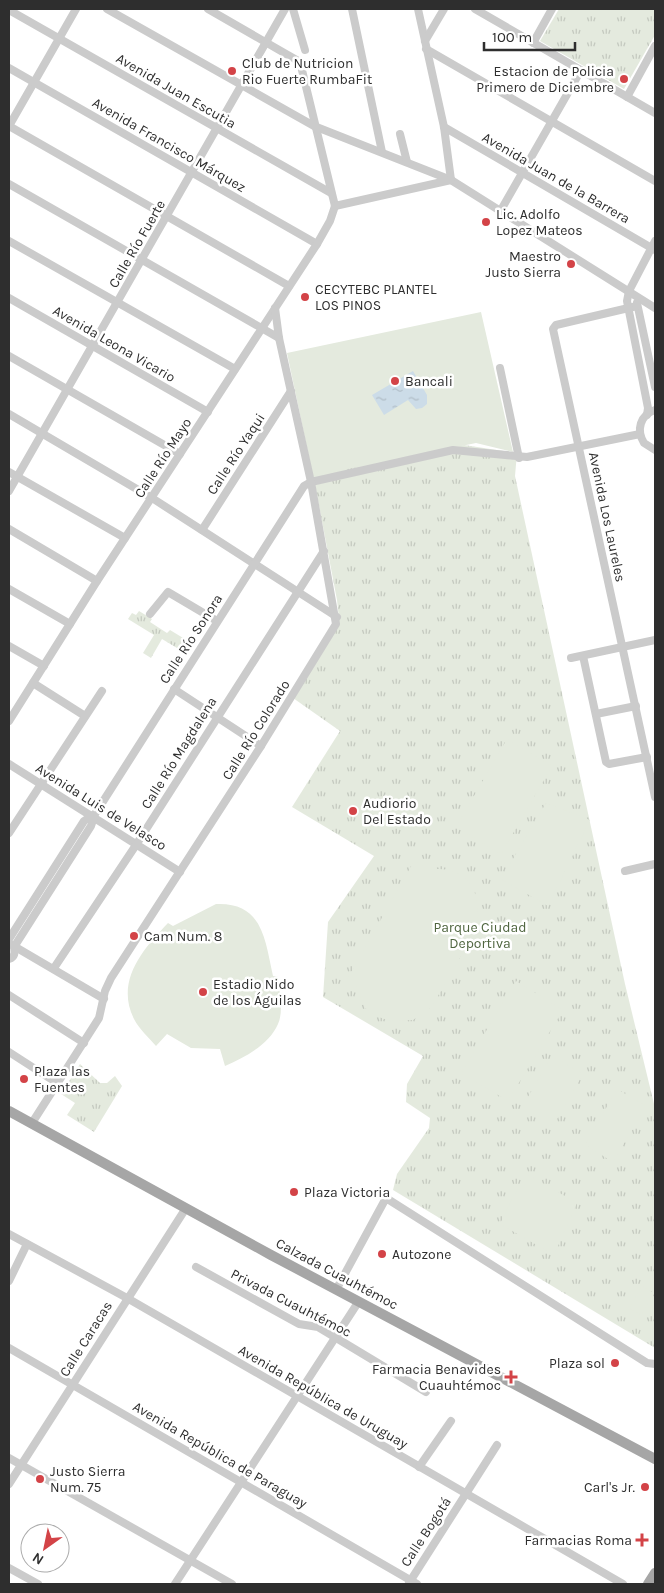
<svg xmlns="http://www.w3.org/2000/svg" width="664" height="1593" font-family="Karla,sans-serif">
<style>
.park{fill:url(#park-tufts)}
.pitch{fill:#e4eade}
.water{fill:url(#water-ripples)}
.lines{fill:none;stroke-linecap:round;stroke-linejoin:round}
.minor{stroke:#cbcbcb;stroke-width:8}
.major{stroke:#a6a6a6;stroke-width:10}
.poi-dot{fill:#d34347;stroke:#fff;stroke-width:2}
.labels{text-anchor:middle;dominant-baseline:central;stroke-width:5;stroke-linejoin:round;paint-order:stroke}
.poi-label{font-size:14px;fill:#2e2e2e;stroke:#fff;text-anchor:start}
.street-label{font-size:14px;fill:#2e2e2e;stroke:#fff}
.park-label{font-size:14px;fill:#506640;stroke:#fff}
</style>
<defs>
<pattern id="park-tufts" width="24" height="20" patternUnits="userSpaceOnUse" patternTransform="scale(1.25)"><rect width="24" height="20" fill="#e4eade"/><path d="M3 7l-1-3M5 7V3M7 7l1-3M15 17l-1-3M17 17v-4M19 17l1-3" fill="none" stroke="#c4c9bf"/></pattern>
<pattern id="water-ripples" width="26" height="14" patternUnits="userSpaceOnUse" patternTransform="scale(1.25)"><rect width="26" height="14" fill="#ccdce8"/><path d="M2 4q2-2 4 0t4 0M15 11q2-2 4 0t4 0" fill="none" stroke="#b0bdc7"/></pattern>
</defs>
<rect width="100%" height="100%" fill="#fff"/>
<!-- park -->
<g class="park">
<polygon points="559,9 655,9 655,35 624,89 540,41"/>
<polygon points="464,445 517,453 515,476 625,984 655,1108 655,1348 393,1190 397,1174 429,1128 430,1118 406,1102 407,1084 423,1056 323,997 328,922 374,856 292,807 340,731 293,698 339,619 337,600 313,474"/>
<polygon points="139,611 152,619 150,622 167,633 170,630 193,644 187,654 162,639 151,658 143,653 154,635 128,619 132,613 136,615"/>
<polygon points="80,1064 100,1083 107,1083 115,1076 122,1086 94,1132 67,1115 75,1103 61,1094"/>
</g>
<!-- pitch -->
<g class="pitch">
<polygon points="481,312 513,452 476,443 313,476 287,353"/>
<polygon points="507,739 552,766 501,854 456,827"/>
<polygon points="546,803 590,820 548,906 501,879"/>
<path d="M414,861L424,867L423,871C466,861 486,892 475,932L431,1008L413,1020L390,1021L376,1016L365,1008L356,986L354,989L345,983Z"/>
<path d="M216,904C263,902 265,940 273,976L278,977C279,991 284,1011 278,1024C269,1045 245,1057 225,1066L220,1049L191,1048L167,1034L156,1046C149,1038 139,1029 134,1019C115,981 143,949 168,923L173,926Z"/>
<polygon points="516,981 563,1010 508,1101 461,1073"/>
<polygon points="552,1056 583,1074 553,1126 522,1107"/>
<polygon points="617,1089 646,1106 613,1162 585,1145"/>
<polygon points="525,1173 577,1203 554,1255 500,1224"/>
<polygon points="642,1286 654,1293 641,1315 629,1308"/>
</g>
<!-- water -->
<polygon class="water" points="413,371 427,395 427,404 422,408 416,409 408,400 384,415 372,395"/>
<g class="lines">
<!-- minor -->
<g class="minor">
<polyline points="76,9 9,126 289,286"/>
<polyline points="107,9 314,126 451,180 655,308"/>
<polyline points="208,9 300,62 335,206"/>
<polyline points="293,9 305,50"/>
<polyline points="352,9 382,152"/>
<polyline points="418,9 444,127 451,180"/>
<polyline points="475,9 655,113"/>
<polyline points="9,10 331,193"/>
<polyline points="425,41 444,9"/>
<polyline points="533,43 552,9"/>
<polyline points="426,49 655,181"/>
<polyline points="9,68 317,244"/>
<polyline points="627,97 655,46"/>
<polyline points="444,127 655,250"/>
<polyline points="400,134 407,162"/>
<polyline points="9,184 279,338"/>
<polyline points="335,206 451,180"/>
<polyline points="501,210 581,70"/>
<polyline points="9,241 235,369"/>
<polyline points="9,298 208,412"/>
<polyline points="637,303 655,387"/>
<polyline points="637,306 556,325 553,329 655,797"/>
<polyline points="9,356 180,454"/>
<polyline points="500,368 519,458"/>
<path d="M655,410C640,415 636,430 644,443L655,450"/>
<polyline points="9,414 152,498 337,617"/>
<polyline points="647,415 648,408 627,301 629,291 655,241"/>
<polyline points="9,472 125,538"/>
<polyline points="9,491 285,9"/>
<polyline points="9,529 97,581"/>
<polyline points="202,530 291,391"/>
<polyline points="9,589 70,624"/>
<polyline points="150,614 168,592 217,621"/>
<polyline points="9,646 44,666"/>
<polyline points="583,656 606,762 609,764 647,757"/>
<polyline points="571,658 655,640"/>
<polyline points="33,683 85,716"/>
<polyline points="174,689 261,746"/>
<polyline points="596,714 636,706"/>
<polyline points="9,721 97,581 317,244 330,221 335,206"/>
<polyline points="9,764 180,872"/>
<polyline points="9,833 102,691"/>
<polyline points="625,871 655,864"/>
<polyline points="9,939 84,821 93,815"/>
<polyline points="12,945 104,999"/>
<path d="M9,959C15,957 15,953 14,947L91,826L95,814L304,486L311,482L453,450L527,457L640,434"/>
<polyline points="54,968 136,845 324,551"/>
<polyline points="9,995 84,1043"/>
<polyline points="9,1052 57,1083"/>
<polyline points="32,1123 99,1018 105,991 111,978 261,746 336,624 311,482 279,338 275,308"/>
<polyline points="9,1234 127,1298 623,1584"/>
<polyline points="196,1267 299,1324 318,1327 426,1392"/>
<polyline points="9,1281 27,1244"/>
<polyline points="336,1290 386,1198 647,1363 655,1364"/>
<polyline points="9,1348 417,1584"/>
<polyline points="9,1458 232,1584"/>
<polyline points="419,1467 451,1421"/>
<polyline points="9,1484 186,1208"/>
<polyline points="9,1568 38,1584"/>
<polyline points="409,1583 497,1445"/>
<polyline points="175,1584 359,1301"/>
</g>
<!-- major -->
<g class="major">
<polyline points="9,1111 271,1255 655,1459"/>
<polyline points="648,1584 655,1573"/>
</g>
</g>
<!-- markers -->
<g class="poi-dot">
<circle cx="232" cy="71" r="5"/>
<circle cx="624" cy="79" r="5"/>
<circle cx="486" cy="222" r="5"/>
<circle cx="571" cy="264" r="5"/>
<circle cx="305" cy="297" r="5"/>
<circle cx="395" cy="381" r="5"/>
<circle cx="353" cy="811" r="5"/>
<circle cx="134" cy="936" r="5"/>
<circle cx="203" cy="992" r="5"/>
<circle cx="24" cy="1079" r="5"/>
<circle cx="294" cy="1192" r="5"/>
<circle cx="382" cy="1254" r="5"/>
<circle cx="615" cy="1363" r="5"/>
<path d="M508.5 1369.5h5v5h5v5h-5v5h-5v-5h-5v-5h5z"/>
<circle cx="40" cy="1479" r="5"/>
<circle cx="645" cy="1487" r="5"/>
<path d="M639.5 1532.5h5v5h5v5h-5v5h-5v-5h-5v-5h5z"/>
</g>
<g class="labels">
<!-- poi labels -->
<g class="poi-label">
<text x="242" y="63">Club de Nutricion<tspan x="242" dy="16">Rio Fuerte RumbaFit</tspan></text>
<text x="614" y="71" text-anchor="end">Estacion de Policia<tspan x="614" dy="16">Primero de Diciembre</tspan></text>
<text x="496" y="214">Lic. Adolfo<tspan x="496" dy="16">Lopez Mateos</tspan></text>
<text x="561" y="256" text-anchor="end">Maestro<tspan x="561" dy="16">Justo Sierra</tspan></text>
<text x="315" y="289">CECYTEBC PLANTEL<tspan x="315" dy="16">LOS PINOS</tspan></text>
<text x="405" y="381">Bancali</text>
<text x="363" y="803">Audiorio<tspan x="363" dy="16">Del Estado</tspan></text>
<text x="144" y="936">Cam Num. 8</text>
<text x="213" y="984">Estadio Nido<tspan x="213" dy="16">de los Águilas</tspan></text>
<text x="34" y="1071">Plaza las<tspan x="34" dy="16">Fuentes</tspan></text>
<text x="304" y="1192">Plaza Victoria</text>
<text x="392" y="1254">Autozone</text>
<text x="605" y="1363" text-anchor="end">Plaza sol</text>
<text x="501" y="1369" text-anchor="end">Farmacia Benavides<tspan x="501" dy="16">Cuauhtémoc</tspan></text>
<text x="50" y="1471">Justo Sierra<tspan x="50" dy="16">Num. 75</tspan></text>
<text x="635" y="1487" text-anchor="end">Carl's Jr.</text>
<text x="632" y="1540" text-anchor="end">Farmacias Roma</text>
</g>
<!-- street labels -->
<g class="street-label">
<text transform="translate(176 91) rotate(30)">Avenida Juan Escutia</text>
<text transform="translate(169 145) rotate(30)">Avenida Francisco Márquez</text>
<text transform="translate(556 178) rotate(30)">Avenida Juan de la Barrera</text>
<text transform="translate(137 244) rotate(-60)">Calle Río Fuerte</text>
<text transform="translate(114 344) rotate(30)">Avenida Leona Vicario</text>
<text transform="translate(236 454) rotate(-57)">Calle Río Yaqui</text>
<text transform="translate(163 458) rotate(-57)">Calle Río Mayo</text>
<text transform="translate(607 517) rotate(78)">Avenida Los Laureles</text>
<text transform="translate(191 639) rotate(-57)">Calle Río Sonora</text>
<text transform="translate(256 730) rotate(-58)">Calle Río Colorado</text>
<text transform="translate(179 753) rotate(-58)">Calle Río Magdalena</text>
<text transform="translate(101 807) rotate(32)">Avenida Luis de Velasco</text>
<text transform="translate(337 1274) rotate(28)">Calzada Cuauhtémoc</text>
<text transform="translate(291 1303) rotate(27)">Privada Cuauhtémoc</text>
<text transform="translate(86 1339) rotate(-58)">Calle Caracas</text>
<text transform="translate(323 1397) rotate(30)">Avenida República de Uruguay</text>
<text transform="translate(220 1455) rotate(30)">Avenida República de Paraguay</text>
<text transform="translate(426 1532) rotate(-57)">Calle Bogotá</text>
</g>
<!-- park labels -->
<g class="park-label">
<text x="480" y="927">Parque Ciudad<tspan x="480" dy="16">Deportiva</tspan></text>
</g>
</g>
<!-- border -->
<rect width="664" height="1593" fill="none" stroke="#2e2e2e" stroke-width="20"/>
<!-- north arrow -->
<g transform="translate(45 1548) rotate(213)"><circle r="24" fill="#ffffff" stroke="#ababab"/>
<path d="M0-4L9 19L0 12L-9 19Z" fill="#d34347"/>
<text y="-8" font-size="14" font-weight="bold" text-anchor="middle" fill="#2e2e2e">N</text>
</g>
<!-- scale -->
<path d="M484 42v8h91v-8" fill="none" stroke="#2e2e2e" stroke-width="2.5"/>
<text x="492" y="42" font-size="15" fill="#2e2e2e" stroke="#ffffff" stroke-width="4" paint-order="stroke">100 m</text>
</svg>
